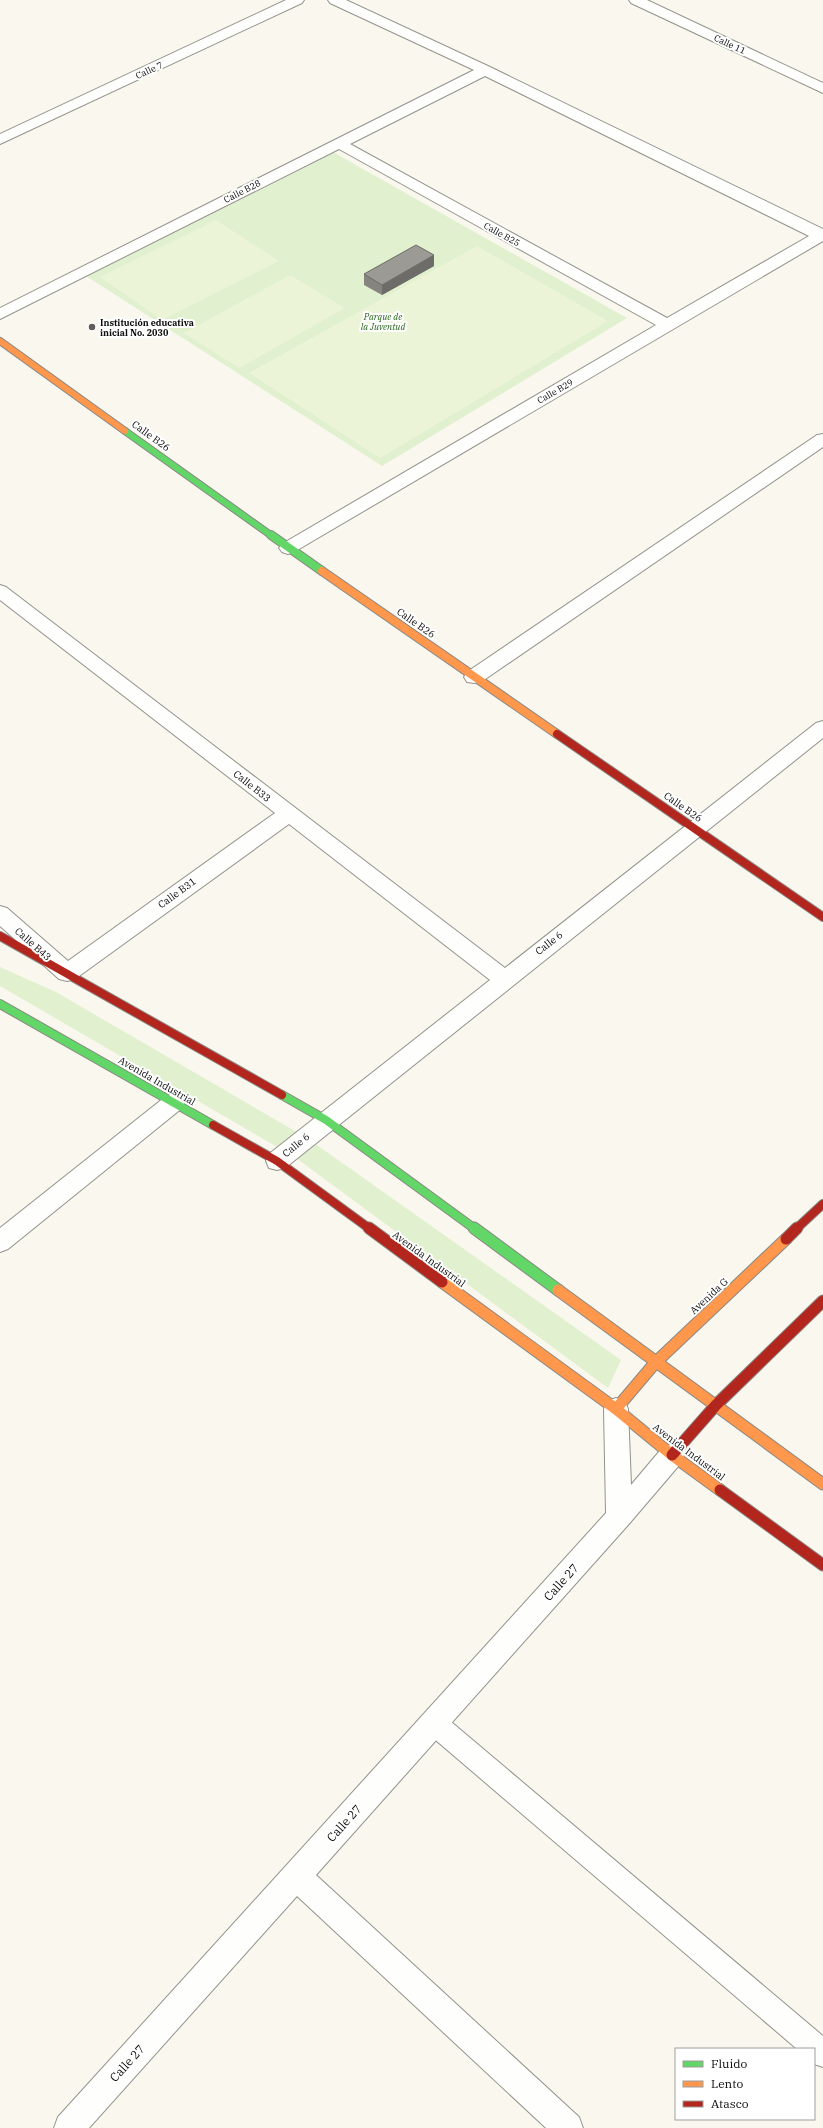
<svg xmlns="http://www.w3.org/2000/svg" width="823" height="2128" font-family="'IBM Plex Serif',serif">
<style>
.green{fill:#e1f0ce}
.pitch{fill:#ecf4d7}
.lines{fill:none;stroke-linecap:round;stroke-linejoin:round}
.lane-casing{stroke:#93928d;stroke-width:2}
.street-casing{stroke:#93928d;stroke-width:2}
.fast-far2-casing{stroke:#898884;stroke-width:8}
.fast-far1-casing{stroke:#898884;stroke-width:10}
.fast-casing{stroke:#898884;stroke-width:13}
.slow-far2-casing{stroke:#898884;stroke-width:8}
.slow-far1-casing{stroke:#898884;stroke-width:10}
.slow-casing{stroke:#898884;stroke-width:13}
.jam-far1-casing{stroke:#898884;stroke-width:10}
.jam-casing{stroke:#898884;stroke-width:13}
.lane{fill:#fefefc;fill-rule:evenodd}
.street{fill:#fefefc;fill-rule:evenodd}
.fast-far2{stroke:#63d668;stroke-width:6}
.fast-far1{stroke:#63d668;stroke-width:8}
.fast{stroke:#63d668;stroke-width:11}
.slow-far2{stroke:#ff974d;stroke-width:6}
.slow-far1{stroke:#ff974d;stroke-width:8}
.slow{stroke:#ff974d;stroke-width:11}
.jam-far1{stroke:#b3261e;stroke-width:8}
.jam{stroke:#b3261e;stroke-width:11}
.wall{fill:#86847f}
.shaded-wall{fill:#6d6c68}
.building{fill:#9c9a94;stroke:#6d6c68}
.poi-dot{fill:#5f5e5a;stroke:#fff;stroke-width:1.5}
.labels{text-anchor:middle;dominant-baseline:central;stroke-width:4;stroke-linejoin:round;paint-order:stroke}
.far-street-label{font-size:9px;fill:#0b0b0b;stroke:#fff}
.far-park-label{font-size:9px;font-style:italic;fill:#27641b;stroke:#fff}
.far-poi-label{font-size:9px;font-weight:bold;fill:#0b0b0b;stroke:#fff;text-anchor:start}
.street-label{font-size:10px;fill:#0b0b0b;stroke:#fff}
.near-street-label{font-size:12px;fill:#0b0b0b;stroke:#fff}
</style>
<rect width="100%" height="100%" fill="#faf8ee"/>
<!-- green -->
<g class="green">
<polygon points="333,152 627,318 382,466 86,276"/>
<polygon points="0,967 56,992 307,1138 621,1360 608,1388 296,1158 0,986"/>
</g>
<!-- pitch -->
<g class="pitch">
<polygon points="216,220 279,261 162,320 100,277"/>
<polygon points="477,246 608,321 380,458 249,373"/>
<polygon points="290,275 345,308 239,368 184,333"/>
</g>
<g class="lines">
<!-- lane casing -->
<g class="lane-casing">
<polygon id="lane" points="434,1711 443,1715 823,2036 823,2067 814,2064 814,2049 797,2049 425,1731 422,1723 425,1715"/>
</g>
<!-- street casing -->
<g class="street-casing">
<g id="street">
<polygon points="286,0 304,0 302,3 0,144 0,134"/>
<path d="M328,0H346L490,67L823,229V241L294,552L288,554L282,552L279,548L282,544L656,325L339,149L0,319V308L474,70L330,3ZM485,76L809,236L667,318L350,144Z"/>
<polygon points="629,0 647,0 823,83 823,93 631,3"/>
<polygon points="823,434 823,447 481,682 474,683 467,682 464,677 467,672 817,435"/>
<polygon points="0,585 6,587 505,968 816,723 823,721 823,738 285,1168 277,1170 269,1168 266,1161 269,1154 490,980 289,824 75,979 67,981 59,979 0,926 0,906 7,908 68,961 275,813 0,600"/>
<polygon points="173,1094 181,1097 184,1103 181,1109 8,1249 0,1252 0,1228 165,1097"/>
<polygon points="616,1398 625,1401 628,1409 631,1485 663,1447 672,1444 681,1447 684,1455 681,1463 628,1525 316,1875 579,2117 583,2128 546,2128 297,1896 89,2128 54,2128 58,2117 606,1513 604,1409 607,1401"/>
</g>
</g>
<!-- fast-far2 casing -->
<g class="fast-far2-casing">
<polyline id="fast-far2" points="125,431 272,536"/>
</g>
<!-- fast-far1 casing -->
<g class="fast-far1-casing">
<g id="fast-far1">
<polyline points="271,535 322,571"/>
<polyline points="0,1004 213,1125"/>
<polyline points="282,1095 326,1120 475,1229"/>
</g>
</g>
<!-- fast casing -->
<g class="fast-casing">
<polyline id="fast" points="474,1228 558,1290"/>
</g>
<!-- slow-far2 casing -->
<g class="slow-far2-casing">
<polyline id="slow-far2" points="0,341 125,431"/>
</g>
<!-- slow-far1 casing -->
<g class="slow-far1-casing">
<polyline id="slow-far1" points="322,571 557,734"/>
</g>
<!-- slow casing -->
<g class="slow-casing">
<g id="slow">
<polyline points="442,1282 616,1409 672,1455 720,1490"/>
<polyline points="558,1290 823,1484"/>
<polyline points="616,1409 655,1363 786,1239"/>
</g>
</g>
<!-- jam-far1 casing -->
<g class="jam-far1-casing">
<g id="jam-far1">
<polyline points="557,734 823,917"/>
<polyline points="0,936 282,1095"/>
<polyline points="213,1125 277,1161 370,1229"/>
<polyline points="796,1229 823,1204"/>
</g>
</g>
<!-- jam casing -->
<g class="jam-casing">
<g id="jam">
<polyline points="369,1228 442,1282"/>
<polyline points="786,1239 797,1228"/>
<polyline points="672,1455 716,1405 823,1301"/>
<polyline points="720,1490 823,1565"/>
</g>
</g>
<!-- lane -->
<use href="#lane" class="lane"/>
<!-- street -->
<use href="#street" class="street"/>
<!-- fast-far2 -->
<use href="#fast-far2" class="fast-far2"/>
<!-- fast-far1 -->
<use href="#fast-far1" class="fast-far1"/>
<!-- fast -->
<use href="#fast" class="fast"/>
<!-- slow-far2 -->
<use href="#slow-far2" class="slow-far2"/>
<!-- slow-far1 -->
<use href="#slow-far1" class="slow-far1"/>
<!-- slow -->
<use href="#slow" class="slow"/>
<!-- jam-far1 -->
<use href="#jam-far1" class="jam-far1"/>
<!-- jam -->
<use href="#jam" class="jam"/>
</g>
<!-- wall -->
<polygon class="wall" points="434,255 434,266 382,295 364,285 364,274"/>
<!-- shaded-wall -->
<polygon class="shaded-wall" points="434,255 434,266 382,295 382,285"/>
<!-- building -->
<polygon class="building" points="416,245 434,255 382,285 364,274"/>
<!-- markers -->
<circle class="poi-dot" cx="92" cy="327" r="4"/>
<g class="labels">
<!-- far-street labels -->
<g class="far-street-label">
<text transform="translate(730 44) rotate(25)">Calle 11</text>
<text transform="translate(149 70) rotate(-25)">Calle 7</text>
<text transform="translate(242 191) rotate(-27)">Calle B28</text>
<text transform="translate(502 234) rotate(29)">Calle B25</text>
<text transform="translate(555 391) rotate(-30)">Calle B29</text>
</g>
<!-- far-park labels -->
<g class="far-park-label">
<text x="383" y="316">Parque de<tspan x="383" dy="10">la Juventud</tspan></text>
</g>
<!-- far-poi labels -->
<g class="far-poi-label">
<text x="100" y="322">Institución educativa<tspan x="100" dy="10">inicial No. 2030</tspan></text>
</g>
<!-- street labels -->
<g class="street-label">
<text transform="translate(151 436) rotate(36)">Calle B26</text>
<text transform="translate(416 623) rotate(35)">Calle B26</text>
<text transform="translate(252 786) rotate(38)">Calle B33</text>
<text transform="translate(683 807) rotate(35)">Calle B26</text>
<text transform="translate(177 893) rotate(-36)">Calle B31</text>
<text transform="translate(549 943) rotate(-38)">Calle 6</text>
<text transform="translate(33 944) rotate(41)">Calle B43</text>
<text transform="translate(157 1081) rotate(30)">Avenida Industrial</text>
<text transform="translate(296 1145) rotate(-39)">Calle 6</text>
<text transform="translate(429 1259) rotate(36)">Avenida Industrial</text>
<text transform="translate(709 1296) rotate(-43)">Avenida G</text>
<text transform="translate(689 1452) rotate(37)">Avenida Industrial</text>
</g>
<!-- near-street labels -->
<g class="near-street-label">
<text transform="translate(561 1582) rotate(-48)">Calle 27</text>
<text transform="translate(344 1823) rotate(-48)">Calle 27</text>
<text transform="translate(127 2063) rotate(-48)">Calle 27</text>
</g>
</g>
<!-- legend -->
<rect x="675" y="2048" width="140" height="72" fill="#ffffff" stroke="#9d9d9d"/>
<rect x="683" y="2061" width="20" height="6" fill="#63d668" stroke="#9d9d9d"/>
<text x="711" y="2068" font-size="12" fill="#0b0b0b">Fluido</text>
<rect x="683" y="2081" width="20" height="6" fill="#ff974d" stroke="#9d9d9d"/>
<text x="711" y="2088" font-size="12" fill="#0b0b0b">Lento</text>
<rect x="683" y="2101" width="20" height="6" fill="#b3261e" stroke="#9d9d9d"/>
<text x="711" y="2108" font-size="12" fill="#0b0b0b">Atasco</text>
</svg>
